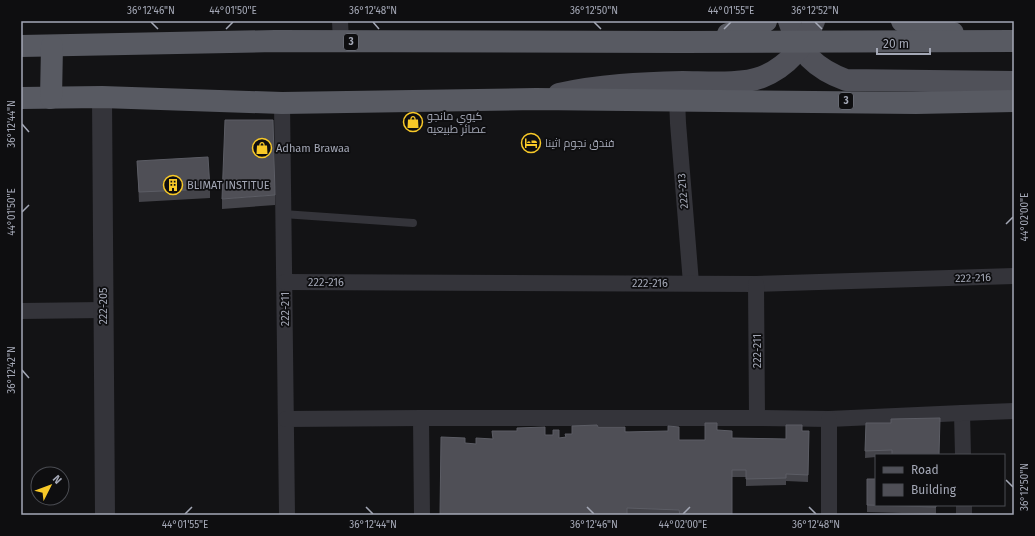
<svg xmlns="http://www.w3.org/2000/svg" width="1035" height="536" font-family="'Fira Sans',Cairo,sans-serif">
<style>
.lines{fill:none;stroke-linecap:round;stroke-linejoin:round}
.service{stroke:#34343a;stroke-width:8}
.minor{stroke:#34343a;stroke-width:16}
.tertiary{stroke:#34343a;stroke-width:20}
.primary{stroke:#505159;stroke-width:22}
.trunk{stroke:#585a62;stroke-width:22}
.wall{fill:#44444a}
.building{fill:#4f4f56;stroke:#5c5d65}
.ticks{fill:none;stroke:#a4a8b6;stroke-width:1.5}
.labels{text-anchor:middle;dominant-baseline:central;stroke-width:3.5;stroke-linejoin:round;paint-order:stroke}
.shield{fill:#0e0e10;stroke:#777a84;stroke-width:1}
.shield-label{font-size:10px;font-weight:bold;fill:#a4a8b6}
.poi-label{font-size:11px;fill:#a4a8b6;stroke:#0e0e10;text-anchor:start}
.street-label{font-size:11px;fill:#a4a8b6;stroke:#0e0e10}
.neatline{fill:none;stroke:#a4a8b6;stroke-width:1.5}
.ticks-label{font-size:10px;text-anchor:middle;fill:#a4a8b6}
</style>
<rect width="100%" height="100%" fill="#131315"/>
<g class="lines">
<!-- service -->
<polyline class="service" points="283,214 413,223"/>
<!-- minor -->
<g class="minor">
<polyline points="340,21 341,42"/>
<polyline points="677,99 678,123 691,283"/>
<polyline points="282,103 287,515"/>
<polyline points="285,282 756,284 1014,276"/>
<polyline points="756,284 757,418"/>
<polyline points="21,311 103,310"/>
<polyline points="962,413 963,455"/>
<polyline points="421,418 422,515"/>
<polyline points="286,419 421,418 757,418 829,419 962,413 1014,411"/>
<polyline points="964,505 964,515"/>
<polyline points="829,515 829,419"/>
</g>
<!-- tertiary -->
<polyline class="tertiary" points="102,97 105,515"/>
<!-- primary -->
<g class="primary">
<path d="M789,21C798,52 816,69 846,80L1014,82"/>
<path d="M559,94C599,85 641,83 683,82C705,82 742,85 762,77C787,67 805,46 814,21"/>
</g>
<!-- trunk -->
<g class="trunk">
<polyline points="902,21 953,33"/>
<polyline points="728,34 755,28 766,21"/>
<polyline points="21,46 275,41 682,42 1014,41"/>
<polyline points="21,98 102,97 282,103 536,99 916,103 1014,101"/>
<polyline points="51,98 52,46"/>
</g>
</g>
<!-- wall -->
<g class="wall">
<polygon points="137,161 210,189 210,198 139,202"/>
<polygon points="275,195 275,205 222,209 222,199"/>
<polygon points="866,423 939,455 876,455 876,457 865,458"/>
<polygon points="598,427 679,440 705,440 717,430 732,438 786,439 802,431 809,431 808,482 786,481 786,485 746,486 746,477 732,477 732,515 440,515 465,443 476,444 492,439 545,435 559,438 565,437 572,434"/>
<polygon points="867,479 936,505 936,514 867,512"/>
</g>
<!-- building -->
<g class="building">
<polygon points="225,120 273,120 275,195 222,199"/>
<polygon points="208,157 210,189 139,192 137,161"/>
<polygon points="940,418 939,455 892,455 892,450 865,451 866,423 891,423 891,419"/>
<polygon points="705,423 717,423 717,430 732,431 732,438 786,439 786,425 802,425 802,431 809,431 808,475 786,474 786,478 746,479 746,470 732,470 732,515 680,515 679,510 627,508 627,515 440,515 441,437 465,438 465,443 476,444 476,438 493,439 492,431 517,431 517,428 545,427 545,435 553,435 553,430 559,430 559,438 566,437 565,434 572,434 572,426 597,425 598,427 625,427 625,432 668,431 668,426 679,427 679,440 705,440"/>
<polygon points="867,479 876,479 876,505 936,505 936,507 867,505"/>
</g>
<!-- ticks -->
<path class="ticks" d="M151,22L158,29M373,22L379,29M594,22L601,29M815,22L822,29M226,29L233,22M724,29L731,22M22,124L29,132M22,212L29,205M1006,224L1013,217M22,370L29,378M1006,480L1013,487M366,507L373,514M587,507L594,514M809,507L816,514M185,514L192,507M683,514L690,507"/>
<!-- icons -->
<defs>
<g id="shop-ring" transform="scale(1)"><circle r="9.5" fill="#0e0e10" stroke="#f8c928" stroke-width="1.5"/><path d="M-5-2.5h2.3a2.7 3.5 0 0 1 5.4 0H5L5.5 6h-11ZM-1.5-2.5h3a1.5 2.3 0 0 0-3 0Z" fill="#f8c928"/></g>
<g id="hotel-ring" transform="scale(1)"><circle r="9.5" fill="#0e0e10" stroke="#f8c928" stroke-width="1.5"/><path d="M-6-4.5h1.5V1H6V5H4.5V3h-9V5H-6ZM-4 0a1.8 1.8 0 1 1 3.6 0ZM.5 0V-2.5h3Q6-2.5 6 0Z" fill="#f8c928"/></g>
<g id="building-ring" transform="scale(1)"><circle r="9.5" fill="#0e0e10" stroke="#f8c928" stroke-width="1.5"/><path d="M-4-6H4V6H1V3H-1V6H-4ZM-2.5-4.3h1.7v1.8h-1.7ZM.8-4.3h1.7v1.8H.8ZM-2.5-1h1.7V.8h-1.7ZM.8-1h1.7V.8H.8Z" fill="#f8c928"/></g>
</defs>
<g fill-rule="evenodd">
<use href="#shop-ring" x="413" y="122"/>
<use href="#hotel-ring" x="531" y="143"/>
<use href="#shop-ring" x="262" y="148"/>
<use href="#building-ring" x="173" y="185"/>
</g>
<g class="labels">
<!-- shield labels -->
<g class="shield">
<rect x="344" y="34" width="14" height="16" rx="3"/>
<rect x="839" y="93" width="14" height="16" rx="3"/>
</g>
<g class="shield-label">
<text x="351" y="42">3</text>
<text x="846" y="101">3</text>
</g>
<!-- poi labels -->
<g class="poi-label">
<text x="427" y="116">كيوي مانجو<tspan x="427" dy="13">عصائر طبيعيه</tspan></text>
<text x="545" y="143">فندق نجوم اثينا</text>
<text x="276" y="148">Adham Brawaa</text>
<text x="187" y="185">BLIMAT INSTITUE</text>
</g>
<!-- street labels -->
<g class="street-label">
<text transform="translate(683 191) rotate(-95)">222-213</text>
<text transform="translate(973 278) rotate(-2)">222-216</text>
<text x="326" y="282">222-216</text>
<text x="650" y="283">222-216</text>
<text transform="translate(103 306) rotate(-90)">222-205</text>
<text transform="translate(285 309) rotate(-90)">222-211</text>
<text transform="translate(757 351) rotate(-90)">222-211</text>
</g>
</g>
<!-- border -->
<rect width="1035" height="536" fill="none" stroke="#0e0e10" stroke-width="44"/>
<!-- legend -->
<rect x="875" y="454" width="130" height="52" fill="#0e0e10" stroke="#4a4c52"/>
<rect x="883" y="467" width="20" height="6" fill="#505159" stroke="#4a4c52"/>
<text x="911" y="474" font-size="12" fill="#a4a8b6">Road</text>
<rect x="883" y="484" width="20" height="12" fill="#4f4f56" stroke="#4a4c52"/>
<text x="911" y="494" font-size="12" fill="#a4a8b6">Building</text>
<!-- north arrow -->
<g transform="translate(50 486) rotate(48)"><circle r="19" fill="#0e0e10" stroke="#4a4c52"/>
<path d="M0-3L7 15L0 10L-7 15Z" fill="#f8c928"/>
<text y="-6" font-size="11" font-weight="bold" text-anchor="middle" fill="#a4a8b6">N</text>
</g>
<!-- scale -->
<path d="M877 48v6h53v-6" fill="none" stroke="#a4a8b6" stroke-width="2"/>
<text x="883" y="48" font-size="12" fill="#a4a8b6" stroke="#0e0e10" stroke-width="3" paint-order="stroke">20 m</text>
<rect x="22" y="22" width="991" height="492" class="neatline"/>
<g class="ticks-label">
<text x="151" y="14">36°12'46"N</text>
<text x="233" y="14">44°01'50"E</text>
<text x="373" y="14">36°12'48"N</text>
<text x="594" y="14">36°12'50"N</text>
<text x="731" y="14">44°01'55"E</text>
<text x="815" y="14">36°12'52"N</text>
<text transform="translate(11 124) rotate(-90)" y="4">36°12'44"N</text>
<text transform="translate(11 212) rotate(-90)" y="4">44°01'50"E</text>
<text transform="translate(1024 217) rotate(-90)" y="4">44°02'00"E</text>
<text transform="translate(11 370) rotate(-90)" y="4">36°12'42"N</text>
<text transform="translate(1024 487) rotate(-90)" y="4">36°12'50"N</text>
<text x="185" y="528">44°01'55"E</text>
<text x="373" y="528">36°12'44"N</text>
<text x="594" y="528">36°12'46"N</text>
<text x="683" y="528">44°02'00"E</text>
<text x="816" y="528">36°12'48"N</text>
</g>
</svg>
